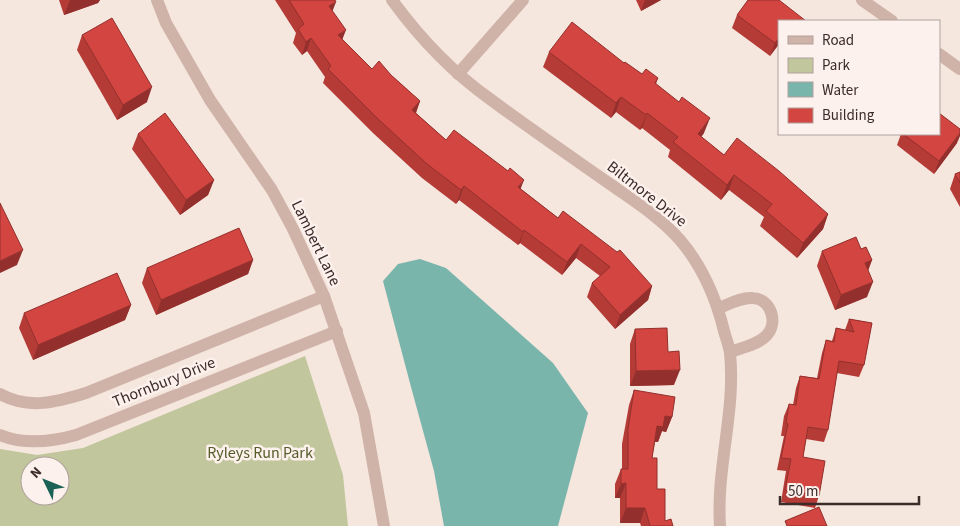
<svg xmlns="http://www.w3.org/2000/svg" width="960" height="526" font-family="'Source Sans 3',sans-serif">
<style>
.green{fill:#c1c69c;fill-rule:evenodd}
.water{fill:#7ab5ac}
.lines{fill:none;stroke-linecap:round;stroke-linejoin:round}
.street{stroke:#cfb2a8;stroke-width:12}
.wall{fill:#b53b37}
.shaded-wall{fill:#93302d}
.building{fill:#d24540;stroke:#93302d}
.labels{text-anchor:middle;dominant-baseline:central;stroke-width:5;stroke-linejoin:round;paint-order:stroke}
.street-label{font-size:16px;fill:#3b2b29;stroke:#fcf1ec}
.park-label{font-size:16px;fill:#545c2a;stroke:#fcf1ec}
</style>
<rect width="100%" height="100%" fill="#f5e6de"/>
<!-- green -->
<path class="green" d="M305,356L343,475L348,526H0V449L37,455L83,448ZM30,466H60V496H30Z"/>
<!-- water -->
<polygon class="water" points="420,259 446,268 553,363 588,413 558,526 444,526 434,471 411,387 383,281 398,264"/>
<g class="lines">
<!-- street -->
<g class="street">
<polyline points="157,0 166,23 210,100 272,190 293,229 324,296 364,413 384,526"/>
<path d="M392,0C419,37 452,72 490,99C529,128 570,156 610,184C634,201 661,218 680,240C703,267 716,298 724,331C726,338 729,346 730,353C736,411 716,468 720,526"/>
<polyline points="862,0 892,21"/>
<polyline points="939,54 960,69"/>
<polyline points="458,74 523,0"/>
<path d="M719,308C729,304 741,297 753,298C771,299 779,323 766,336C757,345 741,348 730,352"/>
<path d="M0,394C28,410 57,402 86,393L324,296"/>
<path d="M0,435C24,445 51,442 76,435L337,331"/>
</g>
</g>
<!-- wall -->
<g class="wall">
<polygon points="59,0 100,0 98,3 64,15"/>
<polygon points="275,0 335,0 332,11 342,39 372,69 391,75 420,101 416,113 446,140 521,189 558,218 652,286 648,300 615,329 587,297 592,283 600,276 576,258 562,275 520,243 518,245 459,200 456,204 422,178 373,133 323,83 325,77 307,51 302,55 293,43 296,33"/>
<polygon points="636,0 661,0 641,11"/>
<polygon points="737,15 779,21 779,44 770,56 732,28"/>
<polygon points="82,35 147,102 117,120 77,50"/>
<polygon points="549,52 624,63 642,74 658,78 656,84 704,133 701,137 724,155 828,214 823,229 797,258 760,226 764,217 729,190 721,200 668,157 670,150 642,128 640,130 616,112 611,118 543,67"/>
<polygon points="138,134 214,180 208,195 180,215 132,149"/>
<polygon points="901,134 939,134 957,143 934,174 897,145"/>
<polygon points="960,172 960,207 950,189 955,174"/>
<polygon points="861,249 872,260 868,271 867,297 835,310 817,266 822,251"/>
<polygon points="253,260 248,274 156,315 142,283 147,268"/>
<polygon points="131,305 125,320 33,360 19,328 24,313"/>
<polygon points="849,319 872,323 864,365 859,377 837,373 828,430 824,442 806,439 803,457 819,496 815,508 781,502 786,471 777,470 784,436 781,436 784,416 789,404 793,405 796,388 800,376 817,378 822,353 826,340 832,341 836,328 845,330"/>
<polygon points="635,329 668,352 674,385 630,386 630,344"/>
<polygon points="634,390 672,417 666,432 662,431 658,442 655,442 652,458 657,489 665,521 673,526 641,526 640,523 620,523 620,498 615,498 615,484 621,469 622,469 622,444 629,405"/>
</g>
<!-- shaded-wall -->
<g class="shaded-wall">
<polygon points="70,0 100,0 98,3 64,15"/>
<polygon points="645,0 661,0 641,11"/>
<polygon points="336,2 331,15 329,6"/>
<polygon points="346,30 341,43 338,35"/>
<polygon points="311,38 307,51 302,55 306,42"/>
<polygon points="779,38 779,44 770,56 775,43"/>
<polygon points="152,87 147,102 117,120 123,105"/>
<polygon points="621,97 616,112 611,118 616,103"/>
<polygon points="420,101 415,115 412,110"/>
<polygon points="647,113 642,128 640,130 646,115"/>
<polygon points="710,118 704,133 692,149 698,134"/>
<polygon points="960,133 960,136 957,143 934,174 939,161"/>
<polygon points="734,175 729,190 721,200 727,185"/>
<polygon points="214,180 208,195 180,215 186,200"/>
<polygon points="524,180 519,193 518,187"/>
<polygon points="464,186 459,200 456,204 461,190"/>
<polygon points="828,214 823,229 797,258 803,243"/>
<polygon points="524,230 520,243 518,245 523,232"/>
<polygon points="581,244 576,258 562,275 567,262"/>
<polygon points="23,250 17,265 0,273 0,261"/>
<polygon points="253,260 248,274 156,315 161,300"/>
<polygon points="872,260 866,275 865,263"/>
<polygon points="873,282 867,297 835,310 841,295"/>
<polygon points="652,286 648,300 615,329 620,315"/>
<polygon points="131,305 125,320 33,360 38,345"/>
<polygon points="680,370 674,385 630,386 636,371"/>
<polygon points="665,416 672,417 666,432 662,431 658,442 652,441 657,426"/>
<polygon points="626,483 620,498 615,498 621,484"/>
<polygon points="626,508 645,508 640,523 620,523"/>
</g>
<!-- building -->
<g class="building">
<polygon points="289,0 335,0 336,2 329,6 346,30 338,35 372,69 379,61 391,75 420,101 412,110 446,140 454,130 508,171 510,168 524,180 518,187 558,218 563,211 617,252 620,250 652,286 620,315 592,283 610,267 581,244 567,262 524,230 523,232 464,186 461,190 427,164 378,119 328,69 331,66 311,38 306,42 298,29 304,24"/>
<polygon points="748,0 779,0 806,21 779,21 779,38 775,43 737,15"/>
<polygon points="112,18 152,87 123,105 82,35"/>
<polygon points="572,22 624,63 625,62 642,74 646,69 658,78 655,83 679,102 682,97 710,118 698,134 724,155 737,138 779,171 828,214 803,243 766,211 772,204 734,175 727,185 673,142 678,137 647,113 646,115 621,97 616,103 549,52"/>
<polygon points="165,113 214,180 186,200 138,134"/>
<polygon points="939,113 960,129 960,133 939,161 903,134 939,134"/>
<polygon points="960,172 960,183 955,174"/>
<polygon points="0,203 23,250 0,261"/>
<polygon points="239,228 253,260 161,300 147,268"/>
<polygon points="856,237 861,249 866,247 872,260 865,263 873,282 841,295 822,251"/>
<polygon points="117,273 131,305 38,345 24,313"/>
<polygon points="849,319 872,323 864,365 839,361 828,430 808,427 803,457 825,461 819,496 785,490 791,459 781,458 788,424 786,423 789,404 796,405 800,376 819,379 826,340 834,342 836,328 854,332"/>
<polygon points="667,328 668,352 679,351 680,370 636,371 635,329"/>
<polygon points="634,390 675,397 672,417 665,416 663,427 657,426 652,458 657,458 657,489 665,489 665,521 671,519 673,526 650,526 645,508 626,508 626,483 621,484 621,469 628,469 628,429"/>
<polygon points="819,507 827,526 787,526 785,521"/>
</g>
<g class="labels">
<!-- street labels -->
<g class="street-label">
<text transform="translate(647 194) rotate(38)">Biltmore Drive</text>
<text transform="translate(316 243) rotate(64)">Lambert Lane</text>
<text transform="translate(164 382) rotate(-22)">Thornbury Drive</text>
</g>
<!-- park labels -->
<g class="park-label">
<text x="260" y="453">Ryleys Run Park</text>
</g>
</g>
<!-- legend -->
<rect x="778" y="20" width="162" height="115" fill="#fcf1ec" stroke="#afa29e"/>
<rect x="788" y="36" width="25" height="8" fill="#cfb2a8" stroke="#afa29e"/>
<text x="822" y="45" font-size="15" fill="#3b2b29">Road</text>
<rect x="788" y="58" width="25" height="15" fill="#c1c69c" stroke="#afa29e"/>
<text x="822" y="70" font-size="15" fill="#3b2b29">Park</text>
<rect x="788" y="82" width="25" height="15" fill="#7ab5ac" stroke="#afa29e"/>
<text x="822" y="95" font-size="15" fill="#3b2b29">Water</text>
<rect x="788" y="108" width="25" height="15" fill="#d24540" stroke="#afa29e"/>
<text x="822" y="120" font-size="15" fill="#3b2b29">Building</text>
<!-- north arrow -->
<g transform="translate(45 481) rotate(313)"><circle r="24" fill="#fcf1ec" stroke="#afa29e"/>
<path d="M0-4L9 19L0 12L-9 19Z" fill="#1a6258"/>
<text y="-8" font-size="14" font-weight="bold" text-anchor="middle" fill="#3b2b29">N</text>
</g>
<!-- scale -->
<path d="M780 496v8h139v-8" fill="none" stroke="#3b2b29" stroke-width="2.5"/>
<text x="788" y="496" font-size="15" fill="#3b2b29" stroke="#fcf1ec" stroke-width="4" paint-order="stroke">50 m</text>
</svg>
